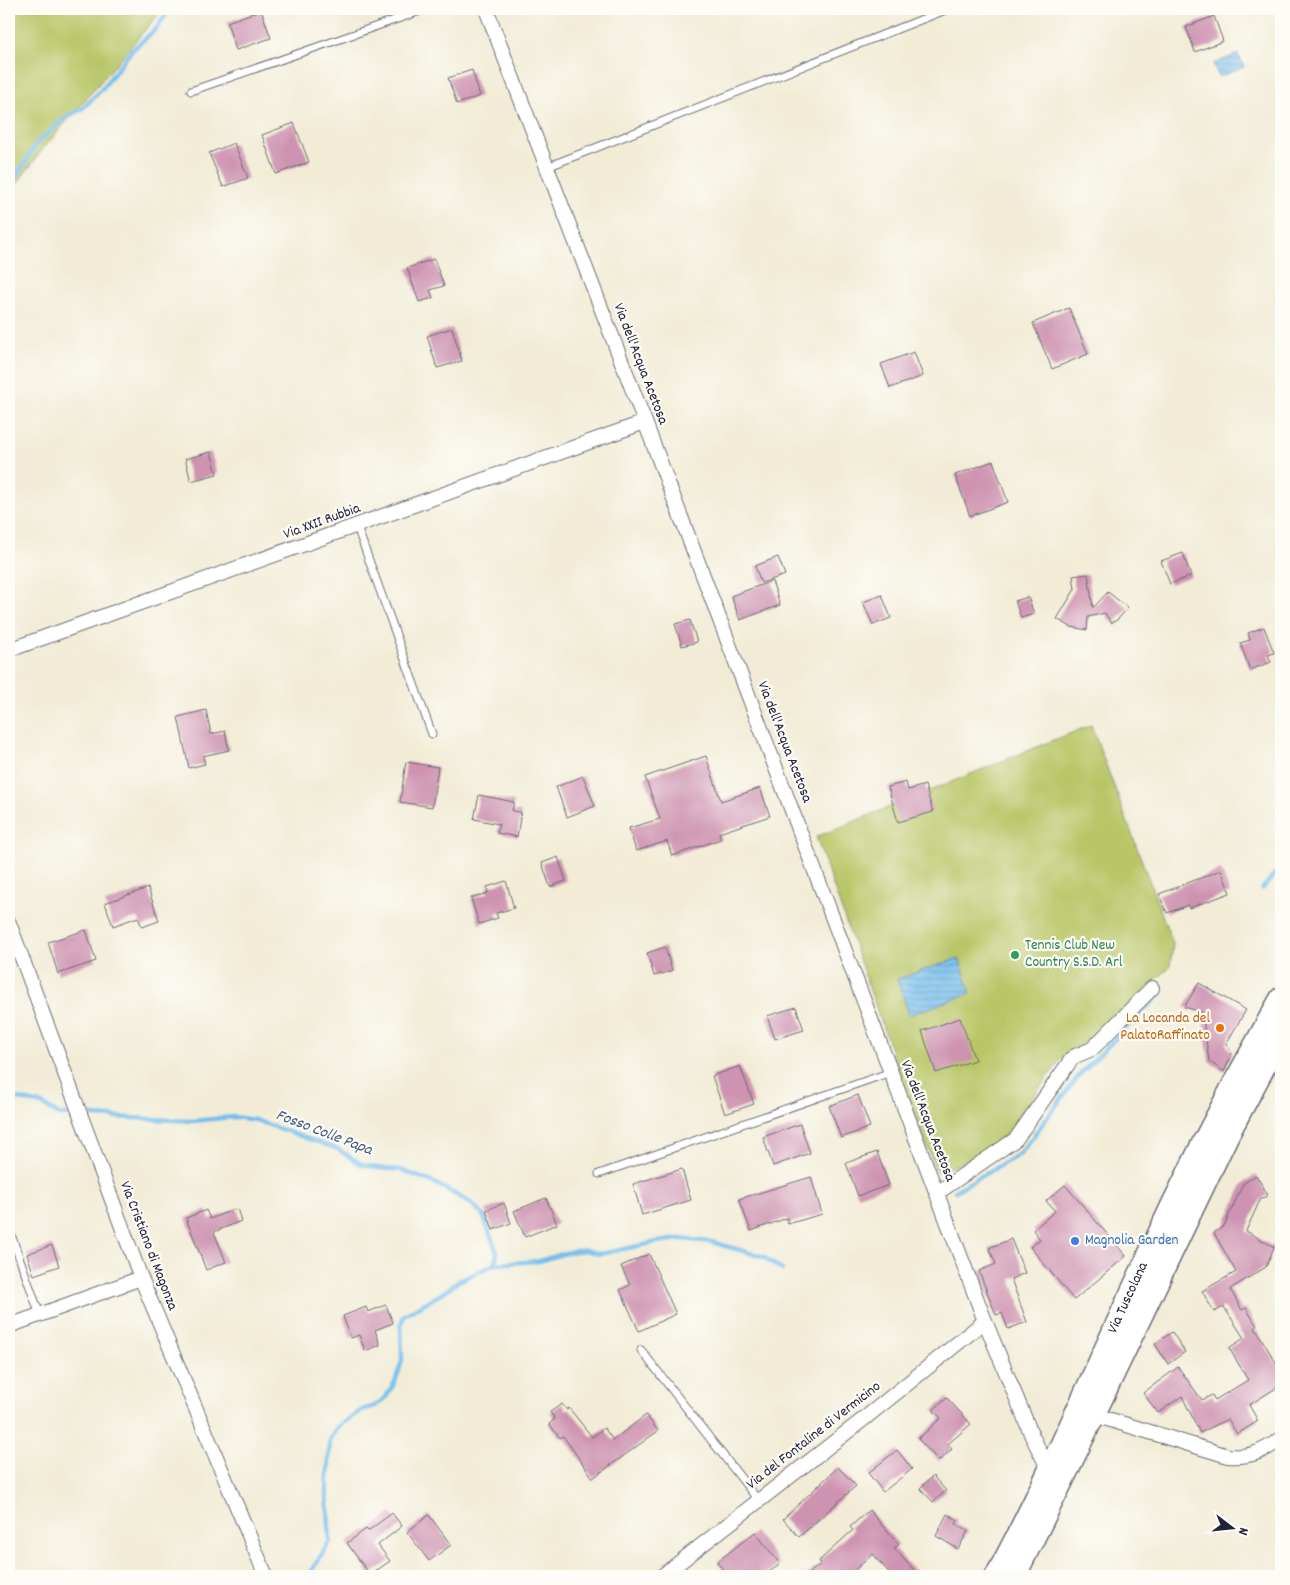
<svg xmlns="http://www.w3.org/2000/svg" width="1290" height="1585" font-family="Dekko,sans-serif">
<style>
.green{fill:#b9c668;stroke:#6e7452}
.water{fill:url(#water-rules);stroke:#4c7094}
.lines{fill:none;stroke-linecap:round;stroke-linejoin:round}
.stream{stroke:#75beed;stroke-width:4.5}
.building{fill:#cd93b0}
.lane-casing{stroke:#6b6971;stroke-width:9}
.street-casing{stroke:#6b6971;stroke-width:16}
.primary-casing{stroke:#6b6971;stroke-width:24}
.lane{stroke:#fff;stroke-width:7}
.street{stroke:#fff;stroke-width:14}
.primary{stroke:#fff;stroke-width:21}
.leisure-dot{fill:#2e9e5b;stroke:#fdfcf7;stroke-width:2}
.food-dot{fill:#e8710a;stroke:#fdfcf7;stroke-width:2}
.shop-dot{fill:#3f7fe0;stroke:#fdfcf7;stroke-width:2}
.labels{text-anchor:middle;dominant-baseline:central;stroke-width:4.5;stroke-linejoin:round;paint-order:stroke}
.street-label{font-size:15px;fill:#22223b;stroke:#fdfcf7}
.leisure-label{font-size:15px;fill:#27864d;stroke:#fdfcf7;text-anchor:start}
.food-label{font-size:15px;fill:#c56008;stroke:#fdfcf7;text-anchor:end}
.shop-label{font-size:15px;fill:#366cbe;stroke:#fdfcf7;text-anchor:start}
.water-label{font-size:16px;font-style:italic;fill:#3f5979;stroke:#fdfcf7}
</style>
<defs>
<pattern id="water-rules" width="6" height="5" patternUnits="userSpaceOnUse" patternTransform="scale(1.25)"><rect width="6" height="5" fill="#75beed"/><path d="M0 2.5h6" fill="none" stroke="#609ac1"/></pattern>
</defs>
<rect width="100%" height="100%" fill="#fdfcf7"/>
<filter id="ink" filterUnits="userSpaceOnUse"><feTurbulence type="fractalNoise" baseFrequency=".02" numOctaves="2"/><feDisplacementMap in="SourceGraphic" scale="10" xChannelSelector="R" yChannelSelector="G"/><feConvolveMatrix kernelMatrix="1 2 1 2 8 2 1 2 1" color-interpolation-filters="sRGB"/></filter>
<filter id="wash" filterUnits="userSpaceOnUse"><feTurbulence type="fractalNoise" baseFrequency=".0096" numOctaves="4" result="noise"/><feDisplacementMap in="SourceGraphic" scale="20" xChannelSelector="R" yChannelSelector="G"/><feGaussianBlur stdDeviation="1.12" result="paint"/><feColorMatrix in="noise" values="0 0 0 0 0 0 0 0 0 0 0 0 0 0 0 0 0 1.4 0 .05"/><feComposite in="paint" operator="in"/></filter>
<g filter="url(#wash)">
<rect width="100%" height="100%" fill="#f2ecd6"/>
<!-- green -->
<g class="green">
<polygon points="9,9 163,9 43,149 9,194"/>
<polygon points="1091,725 1173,944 1170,967 1092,1039 1064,1055 1006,1134 974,1158 937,1172 908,1098 816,837"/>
</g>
<!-- water -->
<g class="water">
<polygon points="1238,54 1244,67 1219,77 1213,64"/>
<polygon points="959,958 971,993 909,1015 897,979"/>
</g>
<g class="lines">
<!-- stream -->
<g class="stream">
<polyline points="9,189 36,144 66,117 82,109 101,90 132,50 156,29 170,9"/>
<polyline points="1262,889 1281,867"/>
<polyline points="9,1097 42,1104 59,1115 67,1115"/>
<polyline points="93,1116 192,1121 234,1117 255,1120 337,1149 361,1164 377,1168 401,1170 435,1183 472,1204 483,1215 497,1253 495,1264"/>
<polyline points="955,1191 1020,1154 1080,1074 1161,993"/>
<polyline points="308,1576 330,1541 327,1493 330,1440 337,1427 362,1410 375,1406 386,1397 395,1382 402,1361 401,1325 404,1315 441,1294 459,1281 495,1264 539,1261 569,1252 585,1250 600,1254 657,1242 680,1239 712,1242 764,1257 782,1270"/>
</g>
</g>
<g id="blocks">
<!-- building -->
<g class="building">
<polygon points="261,10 271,38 236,50 227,22"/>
<polygon points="1214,16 1223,41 1195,52 1186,27"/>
<polygon points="472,70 480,96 457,104 448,78"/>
<polygon points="294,123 309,162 276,174 262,135"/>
<polygon points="234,143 248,178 223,187 209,153"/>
<polygon points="434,259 444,286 430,290 433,298 419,302 407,268"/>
<polygon points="1069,308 1088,354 1052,369 1033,323"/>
<polygon points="452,328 462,361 437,368 427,336"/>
<polygon points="914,352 923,376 890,388 881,364"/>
<polygon points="211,452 217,474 191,481 185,459"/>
<polygon points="993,461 1008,502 970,516 955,475"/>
<polygon points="1183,553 1191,576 1170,584 1161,561"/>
<polygon points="778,557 785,575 761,583 755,566"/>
<polygon points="1088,574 1093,608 1108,592 1128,608 1117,620 1111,623 1105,613 1088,617 1087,630 1071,627 1057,619 1075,589 1073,576"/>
<polygon points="772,581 780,605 740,620 731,596"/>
<polygon points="882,595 891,618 873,625 863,602"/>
<polygon points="1028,597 1034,614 1021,618 1015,601"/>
<polygon points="690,620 697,642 682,646 675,624"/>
<polygon points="1264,627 1274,653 1268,655 1271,662 1250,670 1240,643 1250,640 1248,633"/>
<polygon points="206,710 211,734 225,731 229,750 203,756 205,764 189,768 178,717"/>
<polygon points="706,756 721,801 760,788 770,816 719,833 721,839 672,856 667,841 636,851 629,828 660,819 645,777"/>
<polygon points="406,762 438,767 432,807 400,802"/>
<polygon points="583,776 595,806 567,817 556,787"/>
<polygon points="906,782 908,790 925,785 933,812 898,822 888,787"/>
<polygon points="479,795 514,802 512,811 521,812 517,837 497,833 499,824 474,819"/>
<polygon points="558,857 566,881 550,887 542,863"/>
<polygon points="1221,870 1230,893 1189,908 1188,905 1167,913 1159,894"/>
<polygon points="506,881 514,908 496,913 498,918 479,924 471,898 488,893 487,887"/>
<polygon points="148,888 159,921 142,927 138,917 113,926 105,903"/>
<polygon points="86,930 96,961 58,974 48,942"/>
<polygon points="665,947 672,971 654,976 647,953"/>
<polygon points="1199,983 1246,1010 1226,1044 1232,1054 1224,1072 1209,1061 1202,1012 1184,1007"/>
<polygon points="796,1007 804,1030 775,1039 767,1016"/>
<polygon points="960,1018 975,1060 936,1073 922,1031"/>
<polygon points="740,1066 754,1104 725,1114 712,1076"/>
<polygon points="858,1095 870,1127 841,1138 829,1106"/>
<polygon points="800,1124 810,1153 773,1166 763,1137"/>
<polygon points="877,1152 889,1185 858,1196 846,1163"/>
<polygon points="682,1169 691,1200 642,1215 633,1184"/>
<polygon points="1256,1175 1268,1195 1260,1200 1246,1231 1274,1247 1266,1267 1230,1289 1242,1310 1246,1308 1257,1326 1255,1328 1281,1371 1281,1385 1249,1405 1258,1421 1237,1434 1228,1419 1200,1433 1182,1396 1158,1413 1143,1393 1178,1367 1202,1400 1212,1395 1215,1400 1248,1380 1229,1348 1244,1338 1224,1307 1214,1312 1202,1291 1236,1272 1214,1233 1224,1226 1243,1184"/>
<polygon points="811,1177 822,1214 788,1224 787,1218 751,1231 739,1199"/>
<polygon points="1065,1185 1126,1256 1074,1300 1030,1247 1040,1239 1033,1230 1055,1211 1046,1201"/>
<polygon points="546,1198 557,1224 525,1237 514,1211"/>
<polygon points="504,1203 511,1223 493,1230 486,1210"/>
<polygon points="237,1208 241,1221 214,1232 226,1262 206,1270 186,1218 206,1210 210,1219"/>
<polygon points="1011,1239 1025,1273 1011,1279 1027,1322 1008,1329 1002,1313 996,1315 979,1271 996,1264 989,1248"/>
<polygon points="52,1245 59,1266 34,1275 27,1254"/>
<polygon points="649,1254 676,1314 639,1331 620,1290 630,1285 621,1266"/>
<polygon points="386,1305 393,1323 375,1330 380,1345 365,1351 359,1335 351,1338 343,1316 366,1307 368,1312"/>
<polygon points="1172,1332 1185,1352 1168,1364 1155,1344"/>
<polygon points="947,1398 971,1424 948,1444 952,1449 939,1461 918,1439 941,1418 933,1410"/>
<polygon points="562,1404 567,1410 569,1408 592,1437 604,1428 613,1440 646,1415 658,1431 593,1478 563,1436 560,1438 549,1424 555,1419 550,1412"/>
<polygon points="897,1450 912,1469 883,1492 868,1473"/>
<polygon points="838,1467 856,1486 799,1537 783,1519"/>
<polygon points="933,1476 946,1491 933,1502 920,1488"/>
<polygon points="869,1510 899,1545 894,1548 919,1576 892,1576 873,1554 848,1576 805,1576 821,1564 819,1561 853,1530 850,1527"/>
<polygon points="392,1513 402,1526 378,1545 390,1561 370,1575 347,1543 366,1529 368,1531"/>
<polygon points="947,1514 958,1520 956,1524 968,1531 958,1549 936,1536"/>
<polygon points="429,1515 451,1545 429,1561 407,1532"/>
<polygon points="755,1532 780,1564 764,1576 728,1576 717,1562"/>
</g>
</g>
</g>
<g filter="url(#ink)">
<use href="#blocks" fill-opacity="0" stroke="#6b6971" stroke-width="1"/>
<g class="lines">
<!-- lane casing -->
<g class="lane-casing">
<g id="lane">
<polyline points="191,91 426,9"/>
<polyline points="547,167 948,9"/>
<polyline points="357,527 432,734"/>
<polyline points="599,1174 891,1072"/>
<polyline points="9,1229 40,1315"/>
<polyline points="641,1350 758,1500"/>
</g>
</g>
<!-- street casing -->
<g class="street-casing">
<g id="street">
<polyline points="486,9 645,422 985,1321 1032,1436 1049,1470 1054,1473"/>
<polyline points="9,650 645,422"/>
<polyline points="9,923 141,1278 266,1576"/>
<polyline points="937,1193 1016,1139 1073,1057 1092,1049 1152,988"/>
<polyline points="9,1326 141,1278"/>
<path d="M1088,1413L1228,1456C1250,1458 1264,1451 1281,1439"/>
<polyline points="662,1576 865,1418 985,1321"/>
</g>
</g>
<!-- primary casing -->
<g class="primary-casing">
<g id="primary">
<path id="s1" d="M996,1576C1049,1477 1093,1373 1141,1271C1183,1179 1230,1087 1281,998"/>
<polyline points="1015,1576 1064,1478 1228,1135 1281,1036"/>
</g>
</g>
<!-- lane -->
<use href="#lane" class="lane"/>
<!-- street -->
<use href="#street" class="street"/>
<!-- primary -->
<use href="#primary" class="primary"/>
</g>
</g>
<!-- markers -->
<circle class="leisure-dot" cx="1015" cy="955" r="5"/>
<circle class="food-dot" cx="1220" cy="1028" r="5"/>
<circle class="shop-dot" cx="1075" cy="1241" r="5"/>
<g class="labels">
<!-- street labels -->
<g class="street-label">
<text transform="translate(640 364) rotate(69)">Via dell'Acqua Acetosa</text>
<text transform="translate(322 522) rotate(-20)">Via XXII Rubbia</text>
<text transform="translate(784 742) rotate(69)">Via dell'Acqua Acetosa</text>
<text transform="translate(927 1121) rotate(69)">Via dell'Acqua Acetosa</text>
<text transform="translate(148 1246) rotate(69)">Via Cristiano di Magonza</text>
<text stroke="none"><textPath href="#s1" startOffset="308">Via Tuscolana</textPath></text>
<text transform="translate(814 1436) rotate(-38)">Via del Fontaline di Vermicino</text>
</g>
<!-- leisure labels -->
<g class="leisure-label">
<text x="1025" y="946">Tennis Club New<tspan x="1025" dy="17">Country S.S.D. Arl</tspan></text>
</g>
<!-- food labels -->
<g class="food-label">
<text x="1210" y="1019">La Locanda del<tspan x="1210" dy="17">PalatoRaffinato</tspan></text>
</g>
<!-- shop labels -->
<g class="shop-label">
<text x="1085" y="1241">Magnolia Garden</text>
</g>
<!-- water labels -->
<g class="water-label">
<text transform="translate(324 1133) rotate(21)">Fosso Colle Papa</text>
</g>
</g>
<!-- margin -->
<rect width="1290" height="1585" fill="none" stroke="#fdfcf7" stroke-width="30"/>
<!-- north arrow -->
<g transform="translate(1232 1528) rotate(106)" stroke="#fdfcf7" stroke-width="4" paint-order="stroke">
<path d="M0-4L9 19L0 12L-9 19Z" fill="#22223b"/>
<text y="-8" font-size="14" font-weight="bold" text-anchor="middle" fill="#22223b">N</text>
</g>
</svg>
